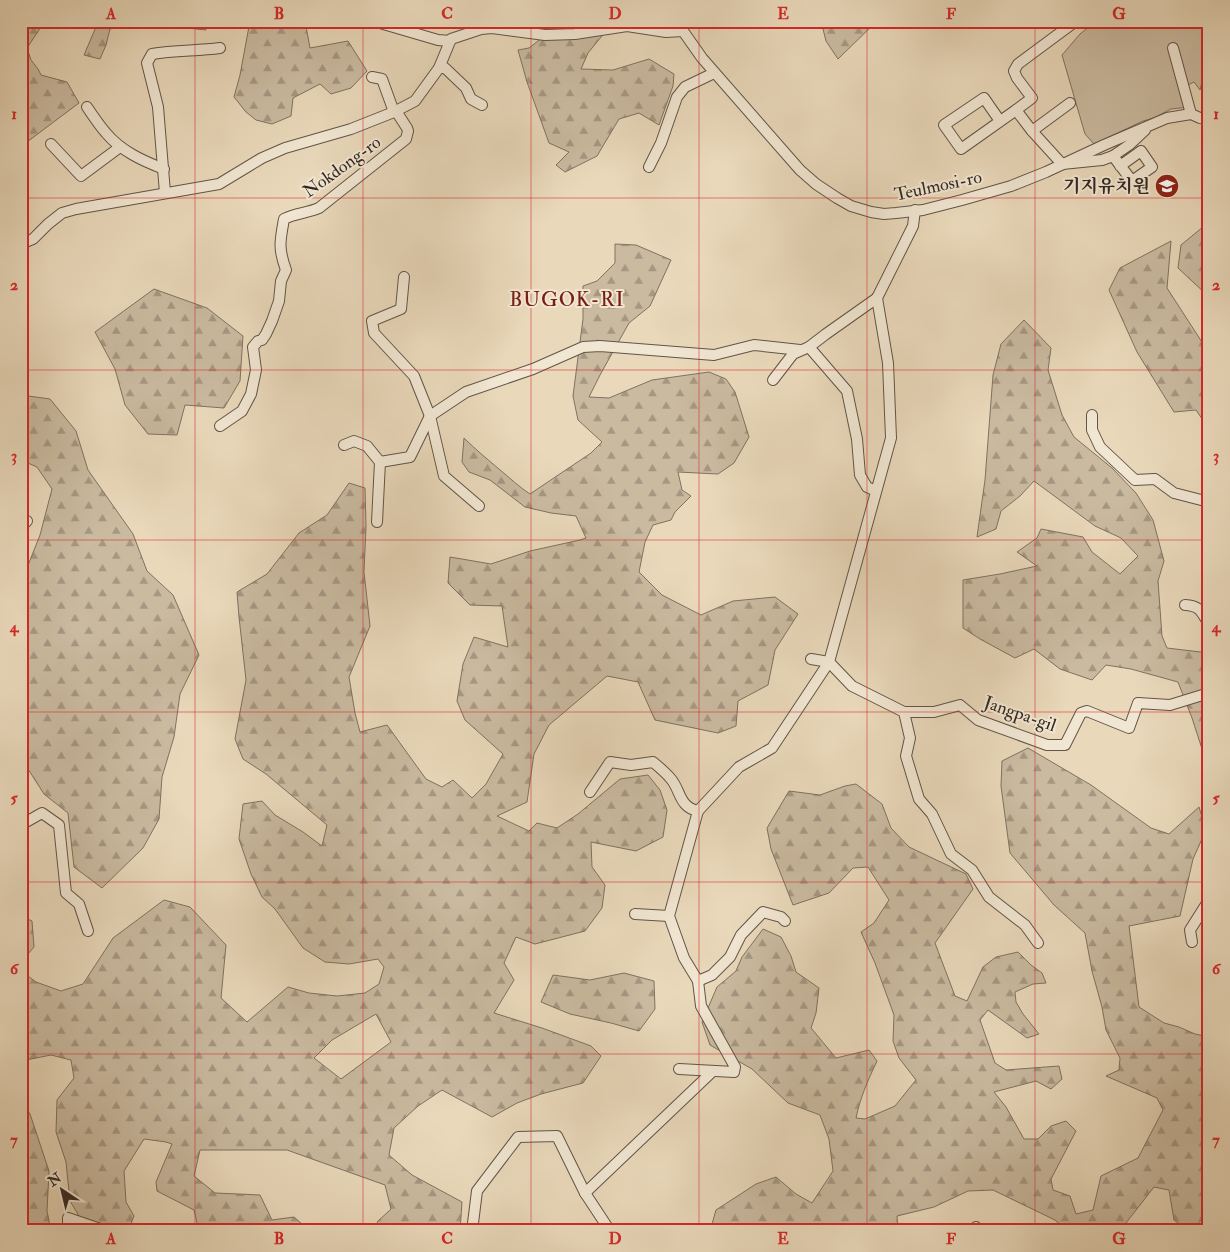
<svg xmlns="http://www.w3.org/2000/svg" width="1230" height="1252" font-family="'IM FELL Double Pica','Noto Serif KR',serif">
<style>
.grass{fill:#cabaa0;stroke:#7e7261}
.forest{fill:url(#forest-firs);stroke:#7e7261;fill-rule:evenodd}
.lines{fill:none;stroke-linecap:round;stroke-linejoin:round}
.minor-casing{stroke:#605548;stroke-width:12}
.minor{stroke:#f1e6d2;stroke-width:10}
.grid{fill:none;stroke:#d62828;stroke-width:1;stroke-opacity:0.55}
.labels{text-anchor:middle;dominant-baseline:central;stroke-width:4;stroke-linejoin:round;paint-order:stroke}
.street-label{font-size:18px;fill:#332922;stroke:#f1e6d2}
.poi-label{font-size:18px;font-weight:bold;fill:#332922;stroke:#f1e6d2;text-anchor:end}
.quarter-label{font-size:20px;letter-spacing:1px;fill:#7a1f14;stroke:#f1e6d2}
.neatline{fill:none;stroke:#d62828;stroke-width:2}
.grid-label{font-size:16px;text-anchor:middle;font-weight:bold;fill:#d62828}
</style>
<defs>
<pattern id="forest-firs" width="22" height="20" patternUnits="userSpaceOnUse" patternTransform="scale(1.25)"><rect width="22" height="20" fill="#cabaa0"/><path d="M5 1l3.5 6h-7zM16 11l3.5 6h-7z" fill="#a59782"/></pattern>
</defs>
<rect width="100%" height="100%" fill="#e9d8ba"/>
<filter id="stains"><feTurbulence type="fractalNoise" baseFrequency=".004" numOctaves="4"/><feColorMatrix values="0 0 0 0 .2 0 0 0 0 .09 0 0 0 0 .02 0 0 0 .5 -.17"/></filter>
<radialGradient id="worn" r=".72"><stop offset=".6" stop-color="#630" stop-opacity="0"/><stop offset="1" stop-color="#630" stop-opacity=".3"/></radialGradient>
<!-- grass -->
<polygon class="grass" points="1096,21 1209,21 1209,86 1202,82 1200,90 1194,82 1188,85 1189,107 1171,109 1154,118 1143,121 1094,144 1085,134 1062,55 1080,34"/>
<!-- forest -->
<g class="forest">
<polygon points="21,21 45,21 27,48 31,60 38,69 41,75 67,82 79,103 27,142 21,152"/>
<polygon points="96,21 128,21 110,29 106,45 100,59 84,55 96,27"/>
<polygon points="175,21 203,21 206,30 187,28"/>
<polygon points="250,21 305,21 310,48 348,41 367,71 351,88 331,94 320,84 293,98 291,116 272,124 256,120 246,112 234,97 240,75"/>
<polygon points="566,21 614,21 588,53 581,69 613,70 649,59 674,74 673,86 659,125 639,113 619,119 597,156 565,172 556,165 569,152 549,143 527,82 518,50 529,48 556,27"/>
<polygon points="821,21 877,21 838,59 826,41"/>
<polygon points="1209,222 1209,294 1207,295 1178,268 1181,245"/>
<polygon points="1171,241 1167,288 1209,353 1209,429 1196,410 1174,412 1137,352 1109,290 1120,268"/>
<path d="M615,244L636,245L671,260L650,306L629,323L600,375L589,397L609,398L652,380L709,372L726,379L735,392L749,437L734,463L718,474L678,472L682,490L691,496L675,512L671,520L653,525L645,542L639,572L662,595L701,615L733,601L775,597L798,614L775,650L768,685L738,701L736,726L718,733L655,720L638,682L607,676L549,725L534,754L527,802L497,816L529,831L537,823L557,828L578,814L620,779L648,775L660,790L667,810L663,837L636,851L591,842L592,867L605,885L602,908L585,931L535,944L516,937L504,963L514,980L494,1013L542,1028L591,1046L601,1056L583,1083L541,1094L517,1103L492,1117L442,1090L418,1106L394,1128L389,1155L412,1175L462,1202L460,1231H384L377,1222L391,1209L385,1185L287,1150H200L194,1176L215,1193L260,1195L272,1220L294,1217L310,1231H199L194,1210L157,1191L156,1182L172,1144L166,1142L144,1139L124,1171L126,1202L134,1216L128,1231H88L70,1201L66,1162L56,1132L57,1100L74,1078L71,1060L51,1055L21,1061V971L36,982L61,991L83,984L113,938L164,900L190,907L226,945L221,998L247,1022L288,987L309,993L337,996L365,993L379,984L384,967L378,959L349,964L325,962L303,948L275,909L262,897L251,874L239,839L243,804L262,801L275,815L303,832L322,846L327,825L266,774L243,759L235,739L246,680L239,617L237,592L267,574L299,533L327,515L349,483L365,488L366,527L364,572L370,626L349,677L355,713L360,732L387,725L426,779L442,787L453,780L472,798L486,784L503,754L465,720L457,701L463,664L474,637L508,647L502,606L470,605L448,583L450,557L491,564L530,551L580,540L586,538L576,516L551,513L525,507L490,480L469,472L462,462L464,438C475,449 487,459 499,469C510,478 519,487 530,494L591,453L602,442L578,420L573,396L583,319V286L597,281L615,263ZM376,1014L391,1042L341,1079L314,1058L332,1040Z"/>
<polygon points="154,289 207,308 243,336 240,381 224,408 185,405 177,435 148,434 125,405 115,369 95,332"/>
<polygon points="1024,320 1051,348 1048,370 1062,415 1074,437 1112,468 1136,493 1153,520 1164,561 1158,581 1162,636 1167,648 1209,653 1209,755 1203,752 1192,718 1178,682 1131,669 1106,665 1092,680 1060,669 1034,649 1015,658 980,639 963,628 963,580 1000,574 1037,566 1017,552 1037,538 1041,529 1083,537 1092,552 1120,574 1138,556 1121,538 1095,526 1034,481 1020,496 1001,511 996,529 977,537 985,480 993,375 1001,344"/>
<polygon points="21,395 50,399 76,431 88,470 133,534 147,571 173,595 199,655 180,694 174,737 162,777 159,819 143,848 102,888 74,867 68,813 44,794 21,758 21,583 40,535 52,489 37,467 21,460"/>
<path d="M1028,748L1091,785L1151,828L1169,834L1199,807L1206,830L1193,859L1180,916L1129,926L1139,1007L1164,1023L1179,1027L1195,1034L1209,1037V1213L1190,1231L1174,1220L1169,1190L1154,1187L1126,1223L1119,1231H1068L1055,1220L993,1190L968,1191L934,1207L897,1216L898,1231H710L716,1210L756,1184L776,1177L796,1194L812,1203L833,1171L829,1139L820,1115L788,1103L752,1069L710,1045L702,1022L717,987L736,971L742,957L763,929L781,937L791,956L796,972L819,988L816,1013L811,1028L836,1058L869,1050L877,1061C868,1080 860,1098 856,1118L865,1119L895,1106L916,1080L899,1058L893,1041L894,1015L875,963L861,932L874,923L889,900L868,867L853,868L829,893L793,905L771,849L767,828L789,791L820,795L845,786L856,784L882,804L891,828L909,847L966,874L973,889L935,943L955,996L967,1001L983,967L996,957L1018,952L1031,965L1042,973L1046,983L1033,984L1015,992L1016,1002L1023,1014L1039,1034L1027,1038L988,1010L980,1020L995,1063L1006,1070L1059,1066L1062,1079L1051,1089L1036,1081L994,1092L1006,1107L1024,1139H1038L1051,1126L1066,1121L1076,1131L1051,1179L1053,1190L1070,1196L1076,1214L1093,1210L1101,1176L1138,1158L1163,1110L1157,1098L1106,1076L1119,1070L1120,1058L1106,1030L1102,1007L1092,971L1085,933L1054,905L1010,853L1001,786L1002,761Z"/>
<polygon points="21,916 32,921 34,947 21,962"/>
<polygon points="624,973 654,981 655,1009 639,1031 611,1023 570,1014 541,1002 553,975 590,980"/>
<polygon points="21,1100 30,1114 49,1171 47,1211 51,1231 21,1231"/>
</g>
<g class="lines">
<!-- minor casing -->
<g class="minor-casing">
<g id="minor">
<polyline points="373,21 438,40 450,41"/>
<polyline points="679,21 683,31 702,58 800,170 816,184 837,198 851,206 871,212 884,214 896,213 923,210 962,200 1011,186 1046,172 1104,145 1167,118 1191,114 1200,118 1209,120"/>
<polyline points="1173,48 1191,114"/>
<polyline points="439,68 445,68 466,88 471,99 482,105"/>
<polyline points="372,77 382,79 394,112"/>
<path d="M87,107C93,116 99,125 106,133C121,151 143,161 164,169"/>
<polyline points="1016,110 1032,98 1017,78 1014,71 1018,64 1076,21"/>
<polyline points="1000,121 984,98 944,125 961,149 1016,110 1032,131 1062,164 1102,160 1113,156 1132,181 1152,167 1141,151 1120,166"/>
<polyline points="1032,131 1070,103"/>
<polyline points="51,144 81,176 120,147"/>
<polyline points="1113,156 1129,145 1145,130"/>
<polyline points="649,167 661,143 677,97 685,87 714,73"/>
<path d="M165,193L158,107L147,63L152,54C174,50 197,51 220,48"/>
<polyline points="21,244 33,239 48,224 62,213 76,209 219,184 262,158 285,148 351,129 394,112 415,101 439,68 451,39 481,29 492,28 545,35 575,34 627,26 666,32 683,31"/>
<polyline points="404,277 401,309 372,321 374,333 414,376 430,416 444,476 479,506"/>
<polyline points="809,347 847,391 857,439 860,475 867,487 876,491"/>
<polyline points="773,380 793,354 809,347 826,334 877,298"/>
<polyline points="1092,415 1092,430 1100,447 1135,480 1155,479 1174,493 1209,502"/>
<path d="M220,426L242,411L251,394L256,370L253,347L258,341L262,340L266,334L272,321L279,301L281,281L286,270C278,248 280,241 284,219C295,213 308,213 319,208L406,139L408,131L407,128L396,111"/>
<polyline points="344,445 354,441 367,446 380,462 410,457 430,416 466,392 533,369 583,347 600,346 714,355 754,345 800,350"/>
<polyline points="377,522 380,462"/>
<polyline points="21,527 27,521"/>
<path d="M1185,605C1201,606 1201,612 1209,624"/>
<polyline points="811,659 829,662 852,686 904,712 910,738 906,756 919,799 932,814 951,854 972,870 989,897 1025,925 1038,943"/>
<polyline points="904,712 934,712 960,705 978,720 1047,745 1065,745 1081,713 1087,711 1129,728 1138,703 1170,705 1209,693"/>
<path d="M590,792L610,762L631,765L653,762C659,767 666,773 671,779C681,791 679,807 698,811"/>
<polyline points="21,809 26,822 42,813 59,825 66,893 79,904 88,931"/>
<polyline points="635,914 669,916"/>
<polyline points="1192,942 1190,930 1209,900"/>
<polyline points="698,981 712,975 730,957 741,935 763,912 781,917 785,921"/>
<polyline points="679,1069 734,1072 735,1067 701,1006 698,981 684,958 669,916 698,811 739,767 772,748 829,662 891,438 888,363 877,298 913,226 915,210"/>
<polyline points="585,1193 713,1071"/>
<polyline points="976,1227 979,1231"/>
<polyline points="68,1231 68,1218 106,1231"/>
<polyline points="472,1231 477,1191 518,1137 557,1136 585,1193 610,1231"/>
</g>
</g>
<!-- minor -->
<use href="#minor" class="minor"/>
</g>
<!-- grid -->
<path class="grid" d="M195,21V1231M363,21V1231M531,21V1231M699,21V1231M867,21V1231M1035,21V1231M21,198H1209M21,370H1209M21,540H1209M21,712H1209M21,882H1209M21,1054H1209"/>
<!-- icons -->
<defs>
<g id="school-disc" transform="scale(1.25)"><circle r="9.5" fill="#8f2418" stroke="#f1e6d2"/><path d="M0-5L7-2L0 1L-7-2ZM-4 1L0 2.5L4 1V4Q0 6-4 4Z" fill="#fff"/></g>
</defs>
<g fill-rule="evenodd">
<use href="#school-disc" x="1167" y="186"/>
</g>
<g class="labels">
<!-- street labels -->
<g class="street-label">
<text transform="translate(342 167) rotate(-36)">Nokdong-ro</text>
<text transform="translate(938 186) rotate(-12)">Teulmosi-ro</text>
<text transform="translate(1020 714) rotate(19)">Jangpa-gil</text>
</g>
<!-- poi labels -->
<g class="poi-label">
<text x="1150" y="186">기지유치원</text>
</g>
<!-- quarter labels -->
<g class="quarter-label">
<text x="567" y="299">BUGOK-RI</text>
</g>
</g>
<!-- margin -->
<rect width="1230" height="1252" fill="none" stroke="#e9d8ba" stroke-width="55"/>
<!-- north arrow -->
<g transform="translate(62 1190) rotate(325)" stroke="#f1e6d2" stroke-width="4" paint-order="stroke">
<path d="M0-4L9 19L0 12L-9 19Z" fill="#332922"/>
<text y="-8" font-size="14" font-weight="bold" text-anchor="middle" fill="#332922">N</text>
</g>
<rect x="28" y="28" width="1174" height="1196" class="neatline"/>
<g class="grid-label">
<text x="111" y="19">A</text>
<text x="279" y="19">B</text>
<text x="447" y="19">C</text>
<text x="615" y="19">D</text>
<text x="783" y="19">E</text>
<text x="951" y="19">F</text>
<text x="1119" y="19">G</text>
<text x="14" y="119">1</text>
<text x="1216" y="119">1</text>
<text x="14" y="290">2</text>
<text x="1216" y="290">2</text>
<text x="14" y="461">3</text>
<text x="1216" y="461">3</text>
<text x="14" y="632">4</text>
<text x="1216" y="632">4</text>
<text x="14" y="803">5</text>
<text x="1216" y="803">5</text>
<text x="14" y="974">6</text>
<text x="1216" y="974">6</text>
<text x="14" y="1145">7</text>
<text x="1216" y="1145">7</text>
<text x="111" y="1244">A</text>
<text x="279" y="1244">B</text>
<text x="447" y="1244">C</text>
<text x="615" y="1244">D</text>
<text x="783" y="1244">E</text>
<text x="951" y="1244">F</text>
<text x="1119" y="1244">G</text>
</g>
<rect width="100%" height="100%" filter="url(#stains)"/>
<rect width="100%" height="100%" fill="url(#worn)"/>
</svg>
